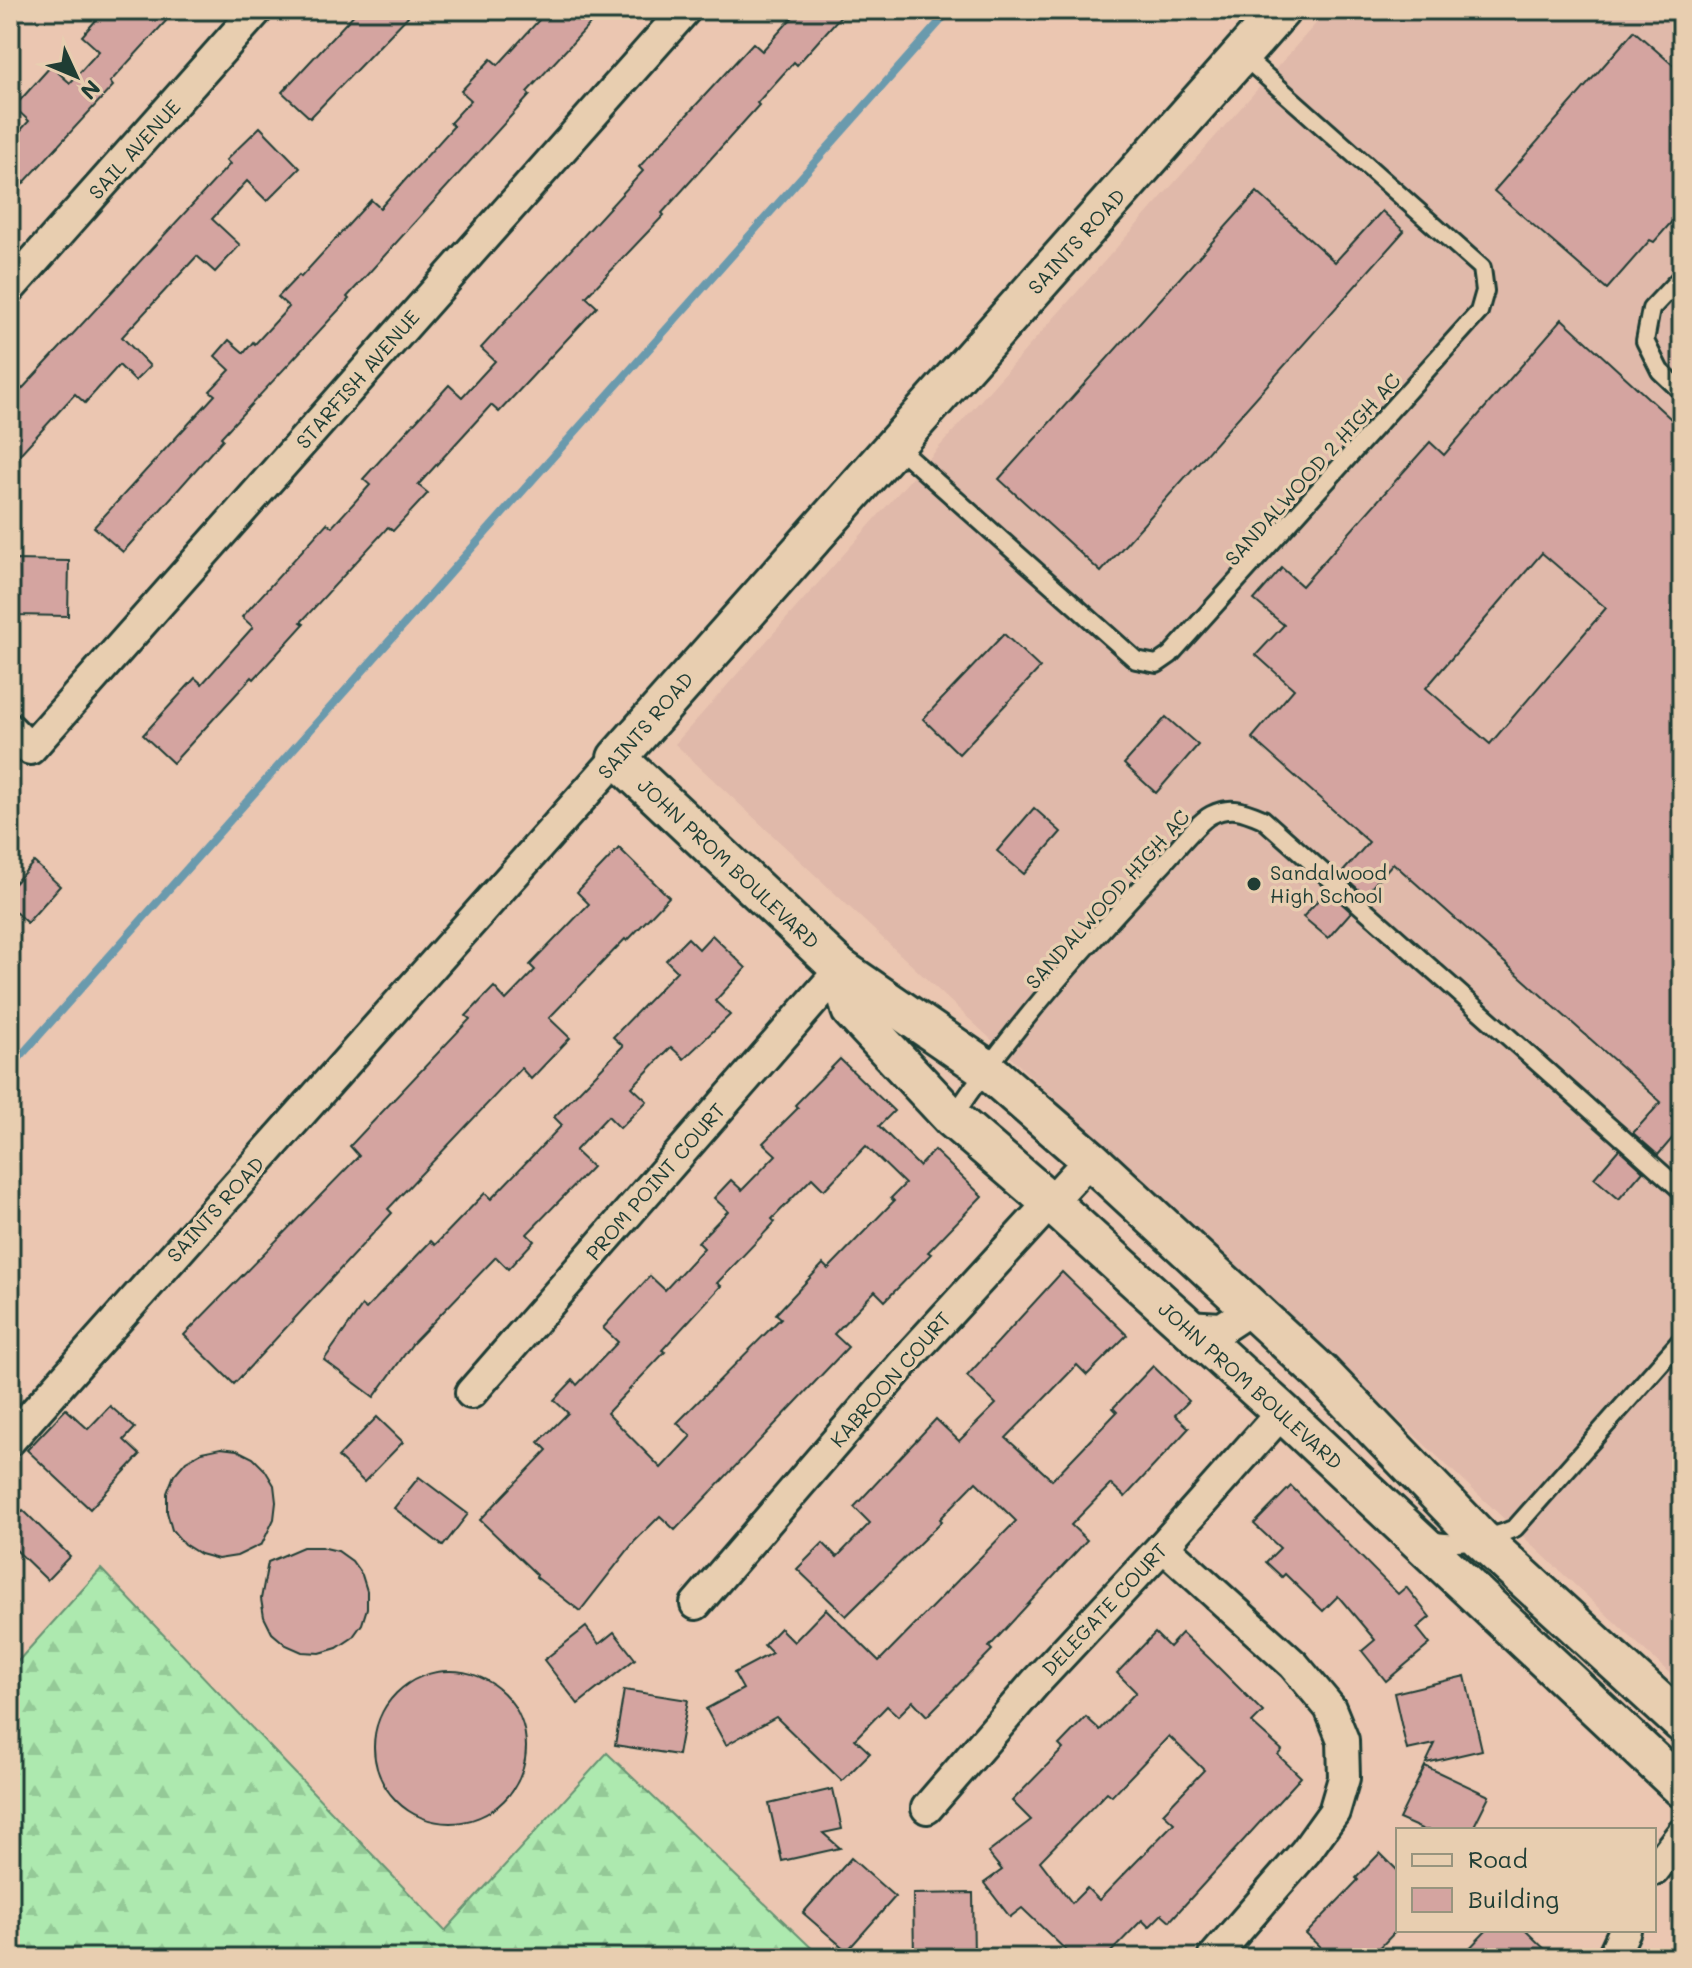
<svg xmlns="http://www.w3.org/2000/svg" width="1692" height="1968" font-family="Mali,sans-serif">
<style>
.built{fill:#e0b9aa}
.forest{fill:url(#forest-firs);stroke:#669372;stroke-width:2}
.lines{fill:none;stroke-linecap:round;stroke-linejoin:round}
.stream{stroke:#6b9aad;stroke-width:8}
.building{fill:#d4a4a0;stroke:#1f3d34;stroke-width:2;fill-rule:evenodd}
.service-casing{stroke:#1f3d34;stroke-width:22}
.minor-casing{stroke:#1f3d34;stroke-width:36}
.tertiary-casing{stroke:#1f3d34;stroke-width:44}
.service{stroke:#e8ceb0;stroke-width:16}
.minor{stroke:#e8ceb0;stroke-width:30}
.tertiary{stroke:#e8ceb0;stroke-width:38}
.poi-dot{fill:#1f3d34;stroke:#e8ceb0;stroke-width:3}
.labels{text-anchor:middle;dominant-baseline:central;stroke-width:7;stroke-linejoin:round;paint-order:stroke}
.street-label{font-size:20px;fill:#1f3d34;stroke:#e8ceb0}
.poi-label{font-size:20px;fill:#1f3d34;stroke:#e8ceb0;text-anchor:start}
</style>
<defs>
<pattern id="forest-firs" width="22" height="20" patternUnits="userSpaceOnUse" patternTransform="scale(2)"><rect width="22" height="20" fill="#ade9af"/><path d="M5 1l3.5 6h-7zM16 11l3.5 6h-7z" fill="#94c997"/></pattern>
</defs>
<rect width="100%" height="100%" fill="#ebc6b1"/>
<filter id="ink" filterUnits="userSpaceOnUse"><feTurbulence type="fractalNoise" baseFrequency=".0125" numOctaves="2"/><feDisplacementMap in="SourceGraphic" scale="16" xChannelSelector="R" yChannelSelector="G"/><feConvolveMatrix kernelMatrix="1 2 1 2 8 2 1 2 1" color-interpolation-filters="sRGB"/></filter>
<g filter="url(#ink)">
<!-- built -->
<polygon class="built" points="1328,10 1682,10 1682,1685 675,744"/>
<!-- forest -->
<polygon class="forest" points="101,1569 445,1931 607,1753 822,1958 10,1958 10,1670"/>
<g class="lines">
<!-- stream -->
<polyline class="stream" points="10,1068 950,10"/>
</g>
<!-- building -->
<g class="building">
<polygon points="105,10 154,10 166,21 110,82 113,86 10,198 10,142 29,121 14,107 51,66 70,83 99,51 82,36"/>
<polygon points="358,10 414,10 310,118 282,92"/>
<polygon points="548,10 603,10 527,92 530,95 347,297 349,299 221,437 223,439 123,552 94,527 215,395 210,391 230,370 215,356 229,340 244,353 253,342 255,344 289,307 278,297 299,275 301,277 371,200 380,208 454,126 450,123 471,100 461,91 491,59 498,65"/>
<polygon points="799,10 846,10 797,65 794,62 757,103 759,105 662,213 664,215 586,297 597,307 499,412 491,405 418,485 428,493 393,531 388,527 301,622 304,624 254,679 252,677 173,763 143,735 195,678 202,684 253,627 242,617 327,523 332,527 370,485 363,479 449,385 462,397 495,361 481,348 643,171 639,167 753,43 762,51"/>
<polygon points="1634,31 1682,73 1682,210 1654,242 1650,240 1607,289 1494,191"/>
<polygon points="260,127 300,168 267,201 247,181 212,219 240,245 215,272 197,256 122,337 150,366 135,381 119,365 85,403 75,394 10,465 10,402 230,164 226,160"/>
<polygon points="1257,192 1335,262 1382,211 1404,231 1101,572 999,479"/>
<path d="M1562,319L1682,429V1127L1658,1155L1633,1133L1661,1102L1393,863L1365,895L1341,874L1369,842L1252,738L1294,689L1256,655L1284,625L1254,600L1282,568L1302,586L1430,442L1444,455ZM1542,553L1606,608L1490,744L1426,688Z"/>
<polygon points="15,560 69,561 68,616 14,615"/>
<polygon points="1004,634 1040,668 959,754 923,719"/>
<polygon points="1166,717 1198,745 1156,793 1124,764"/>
<polygon points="1034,808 1061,832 1024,874 997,851"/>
<polygon points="619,848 669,897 627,941 625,939 549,1018 570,1038 531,1079 521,1068 388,1209 392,1213 234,1384 184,1335 359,1156 350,1146 470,1019 466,1016 494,987 506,1000 535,970 530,965 589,904 577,892"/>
<polygon points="34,862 60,886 27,923 10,907 10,888"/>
<polygon points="1327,890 1351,912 1328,938 1303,917"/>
<polygon points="712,935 746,968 715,1001 730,1015 684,1059 671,1047 632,1087 647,1101 620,1128 608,1116 575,1151 592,1167 527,1234 534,1241 508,1269 496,1257 413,1343 374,1397 324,1360 362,1306 366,1309 431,1241 435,1245 485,1193 491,1199 562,1125 554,1117 623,1046 613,1037 677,971 666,960 688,938 699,949"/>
<path d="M840,1059L894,1111L879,1126L919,1166L934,1150L982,1196L928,1252L931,1254L885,1301L875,1291L834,1334L848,1347L675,1530L660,1516L635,1541L580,1611L536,1577L537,1575L480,1520L547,1450L539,1442L568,1413L554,1400L573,1380L577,1385L618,1342L603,1328L650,1276L665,1290L704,1248L698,1242L728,1211L714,1198L731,1180L742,1190L776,1155L763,1143L798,1108L795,1105ZM866,1146L905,1184L891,1198L894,1201L828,1269L823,1264L776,1314L781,1318L677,1423L691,1436L661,1468L607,1413L665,1352L662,1350L721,1286L717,1283L775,1222L772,1219L812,1178L824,1190Z"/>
<polygon points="1619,1149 1643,1171 1619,1199 1594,1178"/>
<polygon points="1062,1272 1127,1335 1087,1375 1077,1365 1006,1438 1052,1480 1117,1412 1113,1408 1153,1366 1189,1401 1175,1415 1189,1428 1125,1497 1111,1484 1071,1525 1087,1540 989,1647 992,1650 927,1716 913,1701 898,1716 887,1706 855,1739 870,1753 842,1781 776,1717 726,1745 706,1709 743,1689 734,1673 772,1653 764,1645 780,1628 794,1642 826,1609 879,1661 1016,1521 976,1482 940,1519 942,1521 846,1616 797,1569 823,1543 837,1557 870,1523 854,1507 936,1419 959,1441 996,1404 967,1376"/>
<polygon points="110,1406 135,1428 124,1440 140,1455 90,1509 27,1450 66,1409 88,1429"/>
<polygon points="377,1417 403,1442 364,1482 338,1457"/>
<polygon points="221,1448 237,1450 253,1458 265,1470 274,1485 276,1502 274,1519 262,1544 237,1556 218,1559 200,1554 184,1544 172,1530 167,1512 167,1493 174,1475 186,1461 202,1452"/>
<polygon points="419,1477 468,1514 443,1546 394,1508"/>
<polygon points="1291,1486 1398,1594 1406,1587 1430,1617 1417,1628 1430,1644 1386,1681 1362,1651 1375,1640 1338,1596 1323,1611 1285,1574 1282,1577 1266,1562 1280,1548 1254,1524"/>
<polygon points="23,1510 70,1556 47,1580 10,1544 10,1524"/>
<polygon points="303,1547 321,1547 338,1551 352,1561 362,1575 367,1591 367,1608 362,1624 352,1638 337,1648 320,1653 302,1652 286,1645 272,1633 264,1617 261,1599 268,1562"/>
<polygon points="586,1627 599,1644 614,1632 635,1659 578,1704 544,1660"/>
<path d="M1155,1633L1169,1647L1182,1633L1211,1660L1263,1712L1252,1723L1282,1750L1278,1755L1301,1777L1170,1921L1162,1914L1149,1927L1142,1920L1105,1958H1074L1022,1908L1010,1917L984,1883L1002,1870L988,1853L1031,1820L1012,1801L1063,1749L1059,1745L1086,1717L1100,1730L1136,1692L1117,1673ZM1169,1736L1204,1770L1163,1813L1174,1823L1099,1900L1087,1888L1072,1903L1040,1861L1107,1792L1112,1796Z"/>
<circle cx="450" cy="1747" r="76"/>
<polygon points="1465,1676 1482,1750 1426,1763 1435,1744 1407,1750 1394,1693"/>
<polygon points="624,1690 688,1700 678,1755 615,1745"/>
<polygon points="1425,1766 1489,1796 1472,1830 1424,1830 1399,1819"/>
<polygon points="833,1789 842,1829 823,1833 840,1848 782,1861 769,1804"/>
<polygon points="1380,1853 1398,1871 1398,1929 1370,1958 1312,1958 1321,1948 1306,1934 1358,1880 1356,1878"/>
<polygon points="851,1858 895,1897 847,1951 803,1913"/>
<polygon points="973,1893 974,1958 914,1958 913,1894"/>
<polygon points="1487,1930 1525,1930 1554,1958 1460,1958"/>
</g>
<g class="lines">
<!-- service casing -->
<g class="service-casing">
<g id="service">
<polyline points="1682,276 1651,309 1645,341 1660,371 1682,392"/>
<polyline points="895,445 1136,660 1157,664 1170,655 1479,312 1485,291 1482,268 1242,55"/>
<path d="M953,1117C1011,1029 1087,945 1160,867C1172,855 1197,822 1211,815C1231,805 1244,811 1263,819L1682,1191"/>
<path d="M1428,1538C1450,1548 1493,1538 1515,1528L1682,1339"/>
</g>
</g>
<!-- minor casing -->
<g class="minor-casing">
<g id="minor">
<polyline points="10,288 257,10"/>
<polyline points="10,729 30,749 685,10"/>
<polyline points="1186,1326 1222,1328 1251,1309"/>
<polyline points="471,1393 841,969"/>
<polyline points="10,1440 617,758"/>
<polyline points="1163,1546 1294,1665 1330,1708 1343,1740 1344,1778 1334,1812 1306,1851 1213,1958"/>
<polyline points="696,1604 914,1351 1090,1159"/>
<polyline points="927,1808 1035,1683 1163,1546 1282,1412"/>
<polyline points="1654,1870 1682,1834"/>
<polyline points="1612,1958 1625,1930"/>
</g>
</g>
<!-- tertiary casing -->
<g class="tertiary-casing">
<g id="tertiary">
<polyline points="1281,10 617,758 841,969 985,1068 1090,1159 1322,1374 1480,1538 1682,1723"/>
<polyline points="841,969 851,1010 952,1118 1049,1201 1282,1412 1682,1788"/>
</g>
</g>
<!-- service -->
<use href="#service" class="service"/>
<!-- minor -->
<use href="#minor" class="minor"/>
<!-- tertiary -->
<use href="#tertiary" class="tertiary"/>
</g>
</g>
<!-- markers -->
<circle class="poi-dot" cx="1254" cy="884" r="8"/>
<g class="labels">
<!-- street labels -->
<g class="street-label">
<text transform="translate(134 149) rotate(-48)">SAIL AVENUE</text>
<text transform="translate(1076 241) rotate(-48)">SAINTS ROAD</text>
<text transform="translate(357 379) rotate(-49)">STARFISH AVENUE</text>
<text transform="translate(1312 469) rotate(-48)">SANDALWOOD 2 HIGH AC</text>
<text transform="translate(645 725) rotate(-49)">SAINTS ROAD</text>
<text transform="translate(729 863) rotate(43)">JOHN PROM BOULEVARD</text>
<text transform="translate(1107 899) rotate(-48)">SANDALWOOD HIGH AC</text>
<text transform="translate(655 1181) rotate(-49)">PROM POINT COURT</text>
<text transform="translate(215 1209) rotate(-48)">SAINTS ROAD</text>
<text transform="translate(890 1379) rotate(-49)">KABROON COURT</text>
<text transform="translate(1251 1385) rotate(42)">JOHN PROM BOULEVARD</text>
<text transform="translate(1104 1609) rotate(-47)">DELEGATE COURT</text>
</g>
<!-- poi labels -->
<g class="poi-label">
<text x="1270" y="872">Sandalwood<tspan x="1270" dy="23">High School</tspan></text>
</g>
</g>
<!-- margin -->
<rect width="1692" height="1968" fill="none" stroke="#e8ceb0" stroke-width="40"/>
<rect x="20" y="20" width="1652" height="1928" fill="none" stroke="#1f3d34" stroke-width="3" filter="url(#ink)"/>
<!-- legend -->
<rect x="1396" y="1828" width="260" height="104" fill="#e8ceb0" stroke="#98947e" stroke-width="2"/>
<rect x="1412" y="1854" width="40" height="12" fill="#e8ceb0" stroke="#98947e" stroke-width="2"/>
<text x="1468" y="1868" font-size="24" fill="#1f3d34">Road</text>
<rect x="1412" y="1888" width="40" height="24" fill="#d4a4a0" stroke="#98947e" stroke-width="2"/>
<text x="1468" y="1908" font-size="24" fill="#1f3d34">Building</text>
<!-- north arrow -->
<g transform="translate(76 76) rotate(134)" stroke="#e8ceb0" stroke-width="6" paint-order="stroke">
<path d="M0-6L14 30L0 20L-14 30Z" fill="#1f3d34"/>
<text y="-12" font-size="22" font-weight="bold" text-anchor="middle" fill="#1f3d34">N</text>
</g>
</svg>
